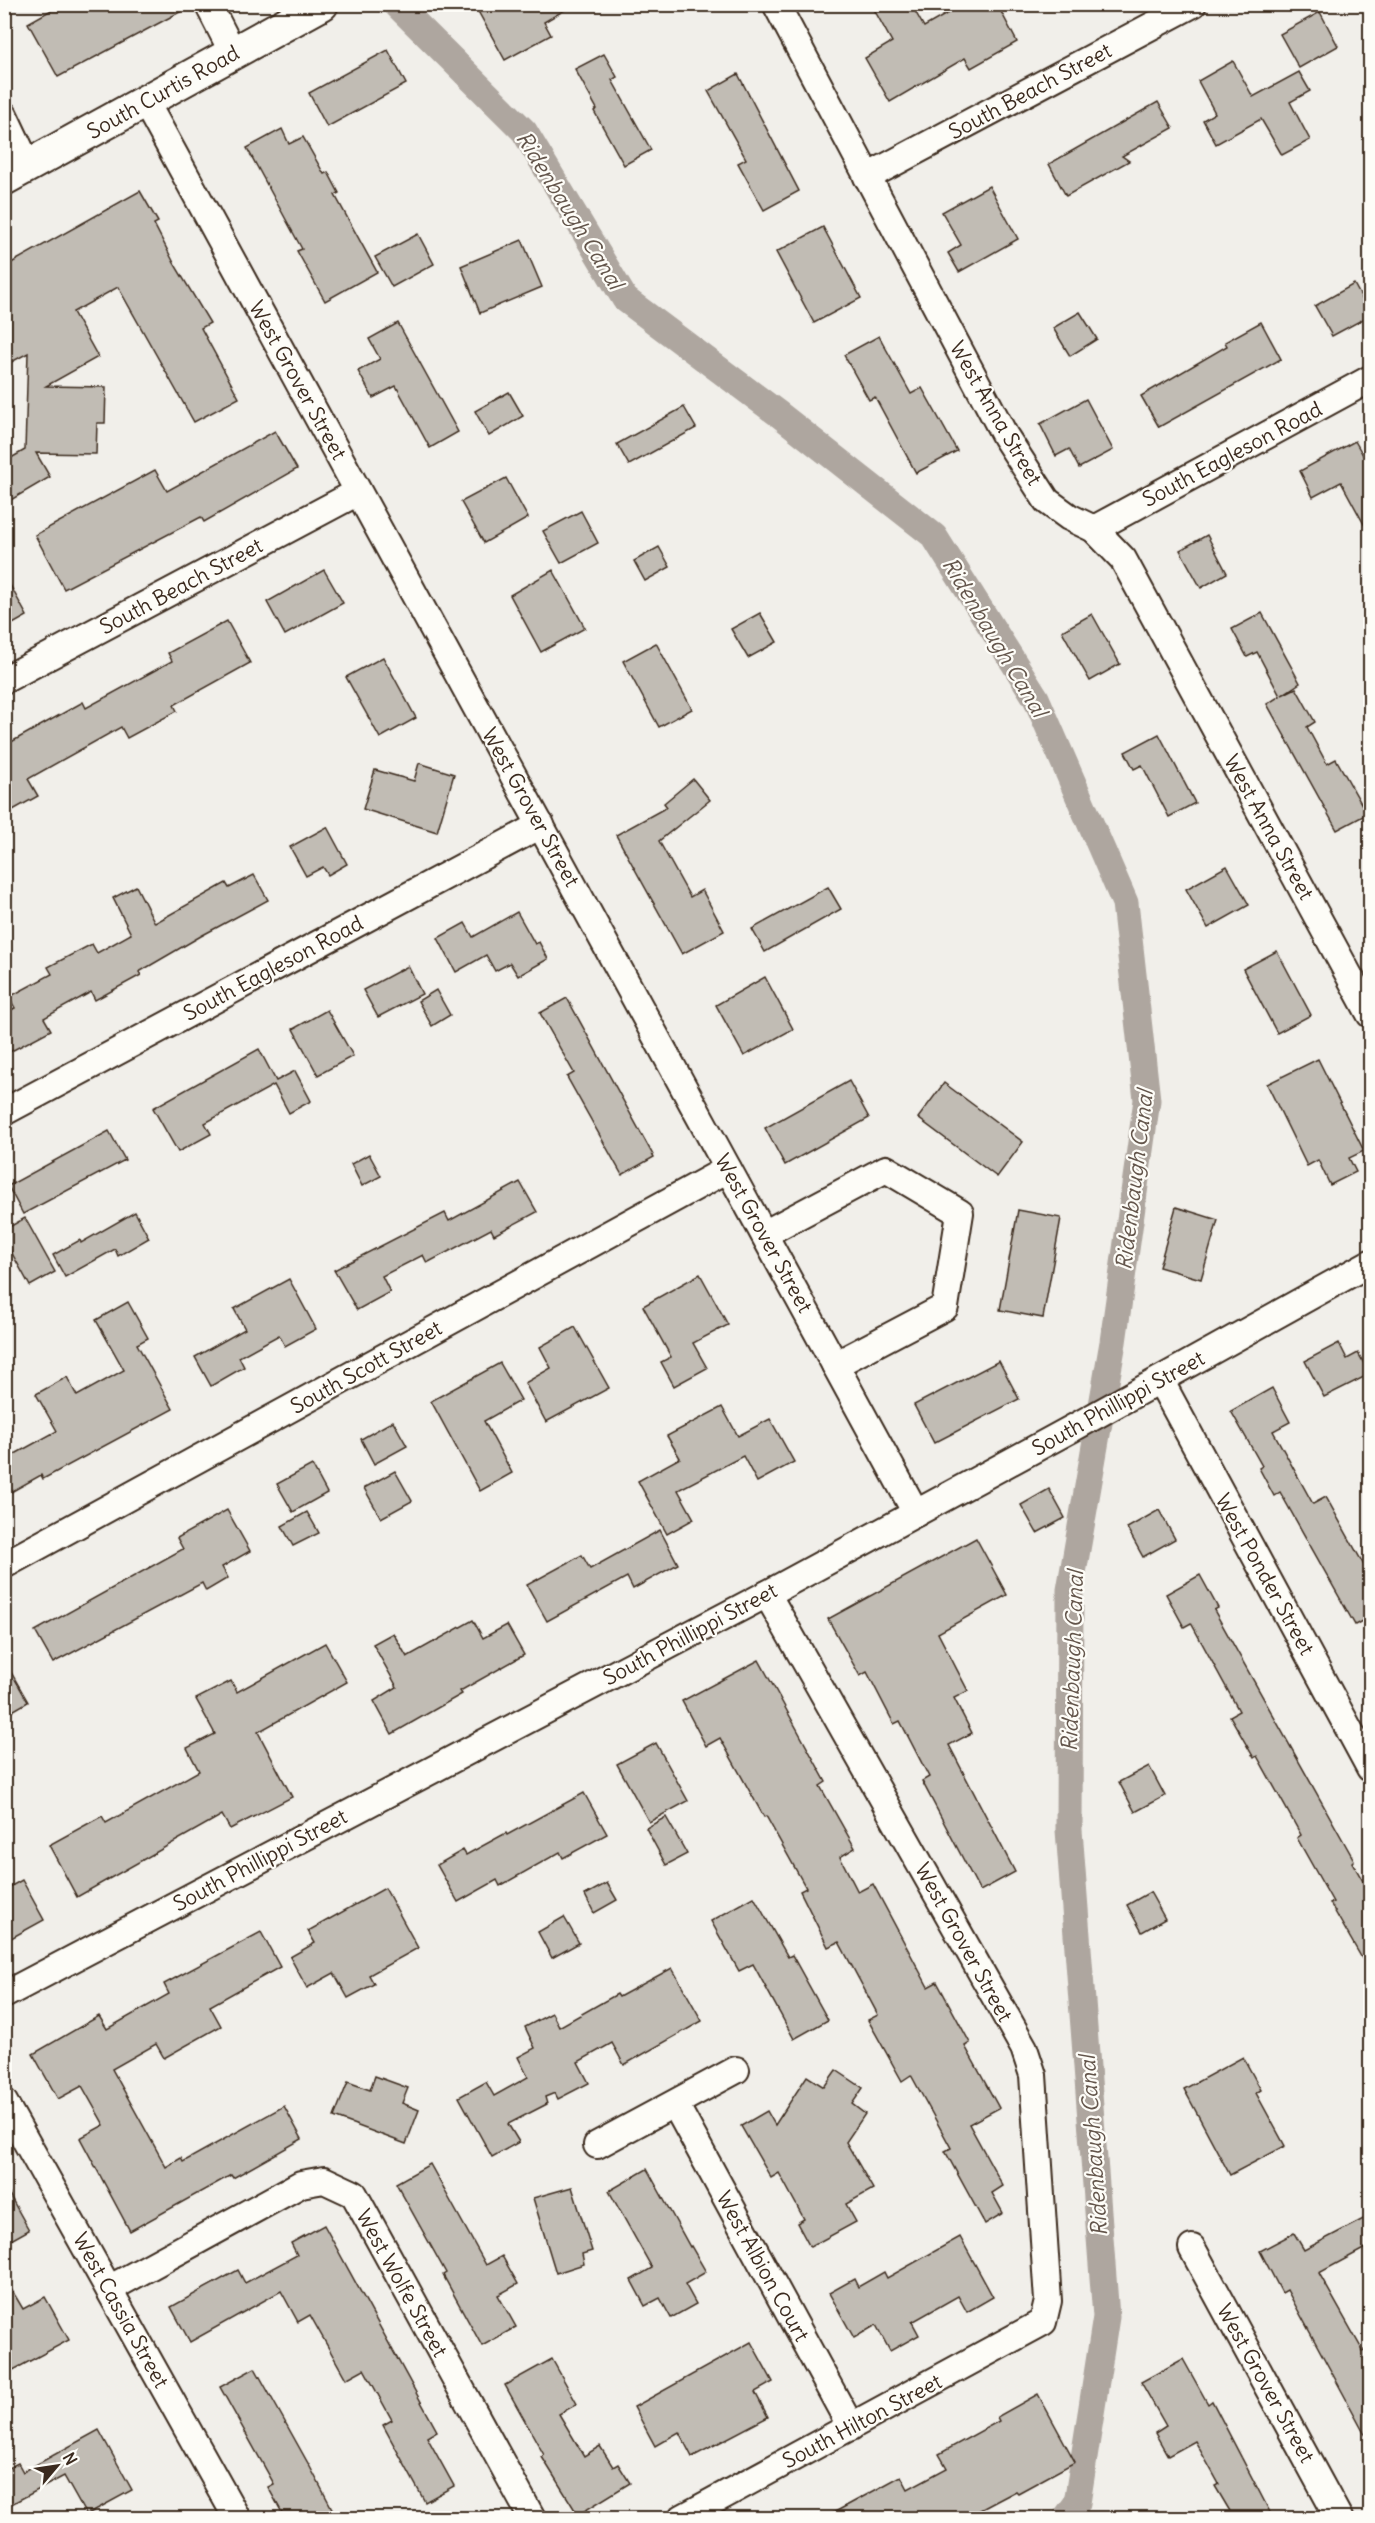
<svg xmlns="http://www.w3.org/2000/svg" width="1375" height="2523" font-family="Delius,sans-serif">
<style>
.lines{fill:none;stroke-linecap:round;stroke-linejoin:round}
.canal{stroke:#aea69f;stroke-width:27}
.building{fill:#c1bcb4;stroke:#3b2a1e;stroke-width:1.5}
.minor-casing{stroke:#3b2a1e;stroke-width:30}
.major-casing{stroke:#3b2a1e;stroke-width:36}
.minor{stroke:#fdfcf7;stroke-width:26}
.major{stroke:#fdfcf7;stroke-width:32}
.labels{text-anchor:middle;dominant-baseline:central;stroke-width:4.5;stroke-linejoin:round;paint-order:stroke}
.street-label{font-size:21px;fill:#3b2a1e;stroke:#fdfcf7}
.water-label{font-size:22px;font-style:italic;fill:#63554b;stroke:#fdfcf7}
</style>
<rect width="100%" height="100%" fill="#f1efea"/>
<filter id="ink" filterUnits="userSpaceOnUse"><feTurbulence type="fractalNoise" baseFrequency=".0167" numOctaves="2"/><feDisplacementMap in="SourceGraphic" scale="12" xChannelSelector="R" yChannelSelector="G"/><feConvolveMatrix kernelMatrix="1 2 1 2 8 2 1 2 1" color-interpolation-filters="sRGB"/></filter>
<g filter="url(#ink)">
<g class="lines">
<!-- canal -->
<polyline class="canal" points="396,4 524,131 625,299 780,415 934,536 1036,698 1125,903 1147,1100 1113,1342 1070,1590 1069,1830 1106,2317 1077,2503 1066,2518"/>
</g>
<!-- building -->
<g class="building">
<polygon points="62,4 193,4 193,5 58,77 28,23"/>
<polygon points="474,4 575,4 544,22 551,35 505,60"/>
<polygon points="871,4 911,4 924,27 964,4 997,4 1017,42 971,68 965,58 890,102 865,58 892,42"/>
<polygon points="1320,12 1338,46 1299,68 1280,34"/>
<polygon points="388,50 406,84 327,127 309,93"/>
<polygon points="604,54 617,77 612,80 651,150 624,165 594,111 597,109 575,69"/>
<polygon points="1233,61 1253,97 1299,72 1310,91 1290,102 1310,140 1282,155 1261,119 1216,144 1203,120 1215,113 1198,81"/>
<polygon points="738,74 799,191 764,210 738,163 746,159 708,91"/>
<polygon points="1158,102 1173,128 1122,156 1129,161 1066,196 1049,164"/>
<polygon points="282,129 289,144 303,137 324,174 328,172 339,193 335,195 377,272 325,301 297,251 302,249 247,148"/>
<polygon points="989,186 1018,239 959,272 948,253 961,245 942,212"/>
<polygon points="140,191 158,222 154,224 174,263 210,323 201,328 239,398 194,422 118,287 73,312 98,357 46,386 106,387 105,423 97,423 96,454 36,453 50,477 4,504 4,462 25,450 28,353 4,366 4,267"/>
<polygon points="823,227 861,298 814,323 776,252"/>
<polygon points="418,234 434,264 392,287 375,257"/>
<polygon points="522,240 542,287 480,313 461,266"/>
<polygon points="1354,284 1371,315 1332,336 1315,306"/>
<polygon points="1080,312 1097,339 1070,356 1053,328"/>
<polygon points="1261,322 1281,359 1159,427 1141,396 1227,346 1225,342"/>
<polygon points="398,323 458,432 430,448 396,386 373,398 358,371 380,359 369,339"/>
<polygon points="879,336 911,394 922,388 957,451 916,473 875,397 869,400 844,355"/>
<polygon points="509,392 523,416 489,436 475,411"/>
<polygon points="1086,399 1113,450 1079,468 1069,449 1056,456 1040,424"/>
<polygon points="684,407 696,428 629,465 617,444"/>
<polygon points="275,431 297,469 204,522 201,517 64,589 35,535 155,470 167,491"/>
<polygon points="1355,441 1371,469 1371,537 1341,482 1313,497 1300,471"/>
<polygon points="506,478 528,518 484,543 461,502"/>
<polygon points="581,511 598,543 561,563 543,531"/>
<polygon points="1207,535 1227,573 1201,588 1180,550"/>
<polygon points="659,547 670,567 645,581 634,561"/>
<polygon points="324,570 343,603 285,635 267,602"/>
<polygon points="553,570 585,628 541,652 510,595"/>
<polygon points="4,574 27,616 4,629"/>
<polygon points="760,613 777,642 748,658 731,629"/>
<polygon points="1262,613 1300,683 1282,695 1296,688 1315,722 1307,727 1327,764 1336,759 1367,814 1337,830 1267,704 1280,696 1257,652 1247,657 1232,629"/>
<polygon points="1092,614 1120,664 1090,681 1062,631"/>
<polygon points="227,621 250,663 174,705 177,711 127,738 121,727 28,779 38,796 4,815 4,746 83,702 86,708 172,661 168,653"/>
<polygon points="656,643 692,709 659,727 623,661"/>
<polygon points="383,657 416,718 380,738 346,677"/>
<polygon points="1159,734 1195,803 1169,817 1142,765 1134,769 1125,752"/>
<polygon points="419,763 454,774 437,832 363,809 375,770 414,781"/>
<polygon points="693,779 710,800 659,841 690,897 702,890 724,931 682,954 616,835 667,807 664,803"/>
<polygon points="327,827 347,864 328,875 323,867 306,876 290,847"/>
<polygon points="1227,866 1249,905 1208,928 1186,889"/>
<polygon points="254,875 268,900 201,936 139,972 141,975 95,1000 91,992 44,1018 51,1030 4,1055 4,1014 15,1008 9,997 52,974 48,967 92,944 97,953 131,934 113,898 136,886 155,923 226,883 229,888"/>
<polygon points="828,887 841,909 765,952 752,929"/>
<polygon points="517,912 535,944 539,942 548,959 518,976 510,963 495,971 486,955 456,972 438,938 465,923 473,937"/>
<polygon points="1277,951 1311,1015 1277,1033 1243,969"/>
<polygon points="408,966 422,994 378,1017 363,990"/>
<polygon points="765,977 793,1029 744,1056 716,1005"/>
<polygon points="436,990 450,1015 432,1026 418,1001"/>
<polygon points="567,998 654,1157 622,1175 567,1077 574,1073 540,1013"/>
<polygon points="327,1010 353,1056 318,1075 293,1029"/>
<polygon points="259,1049 276,1081 295,1071 311,1101 289,1113 274,1085 205,1123 211,1134 178,1152 153,1108"/>
<polygon points="1318,1059 1364,1151 1349,1158 1356,1172 1330,1185 1318,1160 1307,1166 1267,1084"/>
<polygon points="849,1081 869,1118 785,1165 765,1128"/>
<polygon points="944,1083 1023,1142 997,1177 918,1118"/>
<polygon points="109,1131 125,1160 23,1214 8,1186"/>
<polygon points="369,1154 381,1176 362,1186 351,1164"/>
<polygon points="520,1182 537,1212 494,1235 491,1229 427,1263 423,1255 382,1276 390,1292 357,1310 334,1270 445,1213 449,1221"/>
<polygon points="1176,1207 1218,1220 1201,1279 1159,1267"/>
<polygon points="1018,1210 1061,1218 1043,1318 1000,1310"/>
<polygon points="135,1212 149,1238 118,1256 115,1249 65,1277 53,1255 80,1240 81,1243"/>
<polygon points="25,1218 55,1272 30,1286 4,1239 4,1230"/>
<polygon points="700,1274 728,1325 693,1343 707,1368 674,1386 661,1362 671,1357 643,1306"/>
<polygon points="289,1279 316,1329 285,1346 279,1335 239,1357 244,1367 211,1386 195,1357 245,1329 234,1309"/>
<polygon points="128,1302 148,1338 137,1344 173,1409 43,1479 41,1475 4,1496 4,1460 57,1431 36,1394 67,1377 77,1396 124,1370 96,1320"/>
<polygon points="575,1327 609,1388 546,1422 525,1383 551,1368 540,1347"/>
<polygon points="1339,1343 1347,1359 1358,1353 1370,1374 1324,1397 1305,1361"/>
<polygon points="999,1361 1019,1399 934,1443 914,1405"/>
<polygon points="500,1363 521,1400 484,1421 512,1473 480,1491 431,1401"/>
<polygon points="1272,1388 1290,1422 1273,1431 1313,1504 1326,1497 1371,1578 1371,1616 1355,1625 1280,1492 1274,1496 1259,1468 1262,1466 1231,1411"/>
<polygon points="722,1407 738,1436 770,1419 794,1462 757,1482 743,1456 678,1490 694,1519 667,1534 638,1481 680,1458 667,1436"/>
<polygon points="393,1421 407,1446 374,1464 361,1439"/>
<polygon points="312,1465 327,1493 293,1512 277,1484"/>
<polygon points="395,1471 412,1501 381,1518 364,1488"/>
<polygon points="1049,1489 1065,1518 1037,1533 1021,1505"/>
<polygon points="227,1510 250,1551 222,1567 228,1578 206,1591 202,1583 53,1663 35,1631 183,1549 177,1538"/>
<polygon points="1159,1510 1175,1539 1143,1557 1127,1528"/>
<polygon points="307,1512 319,1533 293,1546 282,1526"/>
<polygon points="660,1530 678,1564 633,1589 627,1577 547,1621 527,1585 582,1555 590,1569"/>
<polygon points="976,1538 1007,1595 938,1633 968,1691 954,1698 972,1733 949,1745 1015,1872 980,1891 922,1781 929,1777 900,1721 894,1724 867,1672 860,1676 828,1619"/>
<polygon points="1200,1575 1218,1608 1214,1610 1354,1860 1352,1862 1371,1895 1371,1974 1330,1903 1333,1902 1297,1838 1301,1835 1257,1756 1254,1758 1230,1716 1239,1711 1191,1623 1184,1627 1166,1594"/>
<polygon points="473,1620 483,1638 507,1625 524,1655 460,1691 462,1694 392,1734 374,1701 397,1687 373,1644 393,1633 407,1657"/>
<polygon points="325,1643 347,1682 258,1732 292,1797 230,1829 222,1815 77,1897 49,1845 102,1816 106,1823 199,1771 187,1748 215,1734 196,1699 231,1681 237,1692"/>
<polygon points="4,1660 28,1702 4,1716"/>
<polygon points="759,1660 826,1782 820,1786 855,1848 840,1857 858,1892 873,1884 928,1987 937,1982 970,2043 965,2046 999,2108 969,2124 1003,2186 992,2193 1003,2213 985,2224 945,2151 951,2148 911,2075 902,2081 868,2020 878,2015 839,1942 828,1947 800,1891 806,1888 766,1816 764,1817 720,1738 706,1746 682,1701"/>
<polygon points="656,1743 688,1801 649,1822 617,1764"/>
<polygon points="1149,1766 1165,1796 1135,1812 1119,1782"/>
<polygon points="584,1793 607,1834 563,1858 560,1852 500,1886 497,1880 458,1902 437,1865 463,1850 466,1855 506,1833 507,1835"/>
<polygon points="666,1817 687,1854 666,1865 646,1828"/>
<polygon points="22,1880 44,1920 4,1942 4,1890"/>
<polygon points="607,1883 617,1900 594,1913 585,1895"/>
<polygon points="385,1888 418,1948 369,1975 374,1984 348,1998 334,1973 307,1988 290,1957 315,1943 308,1931"/>
<polygon points="1150,1892 1165,1919 1142,1932 1127,1905"/>
<polygon points="754,1897 788,1957 792,1955 828,2020 794,2039 753,1964 739,1971 711,1921"/>
<polygon points="564,1917 579,1943 552,1958 538,1932"/>
<polygon points="261,1932 280,1967 210,2006 221,2026 164,2058 156,2044 112,2069 166,2167 181,2158 183,2162 284,2106 302,2139 233,2178 231,2175 130,2231 80,2138 104,2125 82,2086 58,2099 33,2054 99,2016 107,2029 169,1994 164,1984"/>
<polygon points="672,1968 702,2021 624,2065 612,2043 578,2062 589,2083 558,2099 555,2093 545,2097 547,2104 508,2124 519,2142 492,2157 459,2097 486,2082 494,2096 528,2077 518,2057 535,2048 525,2027 552,2013 559,2027 617,1994 619,1997"/>
<polygon points="1243,2057 1261,2090 1256,2093 1285,2146 1230,2175 1184,2089"/>
<polygon points="836,2070 863,2088 852,2104 865,2114 846,2142 873,2189 846,2204 856,2222 810,2247 797,2223 804,2219 779,2173 771,2178 741,2126 767,2111 775,2125 807,2076 824,2087"/>
<polygon points="375,2076 408,2088 402,2103 419,2110 406,2144 334,2117 348,2082 370,2090"/>
<polygon points="430,2164 486,2265 502,2256 518,2284 498,2295 516,2327 482,2346 443,2275 446,2273 396,2183"/>
<polygon points="647,2169 690,2247 691,2246 706,2272 685,2284 696,2304 671,2318 660,2298 645,2306 631,2280 652,2268 609,2191"/>
<polygon points="4,2185 29,2230 4,2244"/>
<polygon points="572,2187 592,2251 582,2254 584,2264 556,2273 533,2198"/>
<polygon points="1371,2215 1371,2245 1319,2273 1363,2351 1371,2347 1371,2445 1287,2290 1282,2293 1260,2251 1294,2233 1304,2250"/>
<polygon points="324,2225 437,2431 427,2437 454,2486 425,2502 383,2425 392,2420 364,2369 346,2379 310,2315 298,2322 281,2291 190,2342 171,2307 238,2270 245,2283 297,2255 291,2243"/>
<polygon points="960,2237 993,2297 967,2312 958,2296 912,2322 919,2335 890,2351 876,2325 854,2338 829,2293 854,2279 858,2287 884,2272 887,2278"/>
<polygon points="4,2277 23,2309 45,2297 69,2340 4,2375"/>
<polygon points="751,2342 773,2382 755,2392 768,2417 692,2457 679,2432 655,2446 634,2407"/>
<polygon points="552,2359 577,2404 559,2414 584,2456 600,2446 613,2467 618,2464 630,2483 578,2515 542,2457 544,2455 505,2385"/>
<polygon points="1183,2359 1208,2404 1212,2401 1273,2518 1234,2518 1215,2486 1219,2484 1195,2441 1168,2456 1155,2433 1166,2426 1141,2382"/>
<polygon points="255,2368 309,2465 337,2518 285,2518 268,2487 274,2484 220,2387"/>
<polygon points="1038,2394 1075,2462 1018,2493 1016,2491 965,2518 824,2518 901,2476 908,2489 947,2468 939,2454 999,2421 997,2417"/>
<polygon points="99,2430 132,2490 86,2515 64,2476 4,2508 4,2470 18,2463 23,2472"/>
</g>
<g class="lines">
<!-- minor casing -->
<g class="minor-casing">
<g id="minor">
<polyline points="208,4 233,53"/>
<polyline points="776,4 1005,436 1047,501 1069,517 1094,529 1123,559 1370,1014"/>
<polyline points="145,101 916,1513"/>
<polyline points="4,115 28,166"/>
<polyline points="867,177 1193,4"/>
<polyline points="1094,529 1370,379"/>
<polyline points="4,680 358,492"/>
<polyline points="4,1112 541,825"/>
<polyline points="764,1234 886,1169 960,1213 945,1307 835,1365"/>
<polyline points="1160,1380 1370,1768"/>
<polyline points="4,1565 728,1169"/>
<polyline points="4,1995 767,1594 1073,1428 1370,1263"/>
<polyline points="4,2102 237,2518"/>
<polyline points="675,2104 851,2427"/>
<polyline points="597,2145 736,2070"/>
<polyline points="1192,2248 1339,2518"/>
<polyline points="109,2289 301,2184 324,2180 354,2194 532,2518"/>
<polyline points="682,2518 1043,2322 1048,2301 1033,2075 1024,2048 767,1594"/>
</g>
</g>
<!-- major casing -->
<g class="major-casing">
<polyline id="major" points="4,179 322,4"/>
</g>
<!-- minor -->
<use href="#minor" class="minor"/>
<!-- major -->
<use href="#major" class="major"/>
</g>
</g>
<g class="labels">
<!-- street labels -->
<g class="street-label">
<text transform="translate(1030 91) rotate(-28)">South Beach Street</text>
<text transform="translate(163 92) rotate(-29)">South Curtis Road</text>
<text transform="translate(298 380) rotate(61)">West Grover Street</text>
<text transform="translate(996 413) rotate(60)">West Anna Street</text>
<text transform="translate(1232 454) rotate(-28)">South Eagleson Road</text>
<text transform="translate(181 586) rotate(-28)">South Beach Street</text>
<text transform="translate(531 807) rotate(61)">West Grover Street</text>
<text transform="translate(1269 827) rotate(61)">West Anna Street</text>
<text transform="translate(273 968) rotate(-28)">South Eagleson Road</text>
<text transform="translate(764 1233) rotate(61)">West Grover Street</text>
<text transform="translate(366 1367) rotate(-29)">South Scott Street</text>
<text transform="translate(1118 1403) rotate(-29)">South Phillippi Street</text>
<text transform="translate(1265 1574) rotate(61)">West Ponder Street</text>
<text transform="translate(690 1634) rotate(-28)">South Phillippi Street</text>
<text transform="translate(260 1860) rotate(-28)">South Phillippi Street</text>
<text transform="translate(964 1942) rotate(61)">West Grover Street</text>
<text transform="translate(763 2266) rotate(61)">West Albion Court</text>
<text transform="translate(402 2283) rotate(61)">West Wolfe Street</text>
<text transform="translate(121 2310) rotate(61)">West Cassia Street</text>
<text transform="translate(1266 2383) rotate(61)">West Grover Street</text>
<text transform="translate(862 2421) rotate(-28)">South Hilton Street</text>
</g>
<!-- water labels -->
<g class="water-label">
<text transform="translate(570 210) rotate(58)">Ridenbaugh Canal</text>
<text transform="translate(995 637) rotate(59)">Ridenbaugh Canal</text>
<text transform="translate(1134 1180) rotate(-83)">Ridenbaugh Canal</text>
<text transform="translate(1072 1661) rotate(-88)">Ridenbaugh Canal</text>
<text transform="translate(1093 2146) rotate(-94)">Ridenbaugh Canal</text>
</g>
</g>
<!-- margin -->
<rect width="1375" height="2523" fill="none" stroke="#fdfcf7" stroke-width="24"/>
<rect x="12" y="12" width="1351" height="2499" fill="none" stroke="#3b2a1e" stroke-width="2" filter="url(#ink)"/>
<!-- north arrow -->
<g transform="translate(57 2466) rotate(61)" stroke="#fdfcf7" stroke-width="4.5" paint-order="stroke">
<path d="M0-4.5L10 22L0 15L-10 22Z" fill="#3b2a1e"/>
<text y="-9" font-size="16" font-weight="bold" text-anchor="middle" fill="#3b2a1e">N</text>
</g>
</svg>
